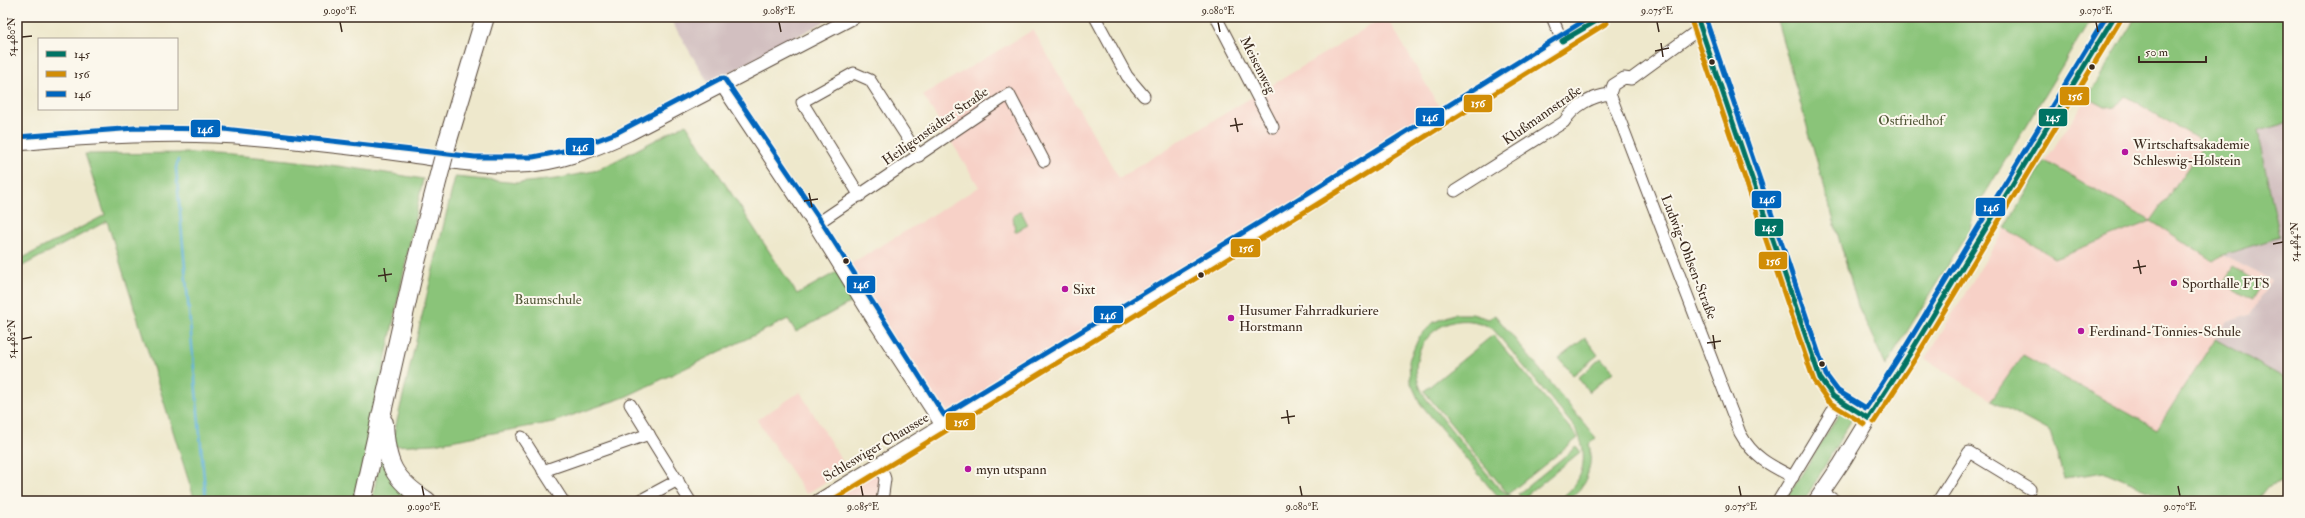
<svg xmlns="http://www.w3.org/2000/svg" width="2305" height="518" font-family="'IM FELL Double Pica',serif">
<style>
.built{fill:#f7d1c7}
.industrial{fill:#d2bfc0}
.green{fill:#8ac479;stroke:#62774c}
.lines{fill:none;stroke-linecap:round;stroke-linejoin:round}
.stream{stroke:#61b2dc;stroke-width:2.5}
.minor-casing{stroke:#564638;stroke-width:13}
.tertiary-casing{stroke:#564638;stroke-width:15}
.secondary-casing{stroke:#564638;stroke-width:17}
.trunk-casing{stroke:#564638;stroke-width:20}
.minor{stroke:#fff;stroke-width:11}
.tertiary{stroke:#fff;stroke-width:13}
.secondary{stroke:#fff;stroke-width:15}
.trunk{stroke:#fff;stroke-width:18}
.trunk-bridge-casing{stroke:#564638;stroke-width:20;stroke-linecap:butt}
.trunk-bridge{stroke:#fff;stroke-width:18}
.bus-1-casing{stroke:#fbf7ec;stroke-width:8}
.bus-2-casing{stroke:#fbf7ec;stroke-width:8}
.bus-3-casing{stroke:#fbf7ec;stroke-width:8}
.bus-1{stroke:#007364;stroke-width:5}
.bus-2{stroke:#d18d06;stroke-width:5}
.bus-3{stroke:#0065bd;stroke-width:5}
.ticks{fill:none;stroke:#3b2a1e;stroke-width:1.5}
.bus-dot{fill:#3b2a1e;stroke:#fbf7ec;stroke-width:1.5}
.poi-dot{fill:#b5179e;stroke:#fbf7ec;stroke-width:1.5}
.labels{text-anchor:middle;dominant-baseline:central;stroke-width:4;stroke-linejoin:round;paint-order:stroke}
.street-label{font-size:14px;fill:#3b2a1e;stroke:#fbf7ec}
.park-label{font-size:14px;fill:#535839;stroke:#fbf7ec}
.poi-label{font-size:14px;fill:#3b2a1e;stroke:#fbf7ec;text-anchor:start}
.line-badge{stroke:#fbf7ec;stroke-width:1.5}
.badge-label{font-size:11px;text-anchor:middle;font-weight:bold;fill:#fff}
.neatline{fill:none;stroke:#3b2a1e;stroke-width:1.5}
.ticks-label{font-size:10px;text-anchor:middle;fill:#3b2a1e}
</style>
<rect width="100%" height="100%" fill="#fbf7ec"/>
<filter id="ink" filterUnits="userSpaceOnUse"><feTurbulence type="fractalNoise" baseFrequency=".025" numOctaves="2"/><feDisplacementMap in="SourceGraphic" scale="8" xChannelSelector="R" yChannelSelector="G"/><feConvolveMatrix kernelMatrix="1 2 1 2 8 2 1 2 1" color-interpolation-filters="sRGB"/></filter>
<filter id="wash" filterUnits="userSpaceOnUse"><feTurbulence type="fractalNoise" baseFrequency=".012" numOctaves="4" result="noise"/><feDisplacementMap in="SourceGraphic" scale="16" xChannelSelector="R" yChannelSelector="G"/><feGaussianBlur stdDeviation="0.9" result="paint"/><feColorMatrix in="noise" values="0 0 0 0 0 0 0 0 0 0 0 0 0 0 0 0 0 1.4 0 .05"/><feComposite in="paint" operator="in"/></filter>
<g filter="url(#wash)">
<rect width="100%" height="100%" fill="#eee8cc"/>
<!-- built -->
<g class="built">
<polygon points="1384,17 1387,17 1442,112 942,422 844,268 979,187 923,95 1033,30 1119,178"/>
<polygon points="2124,96 2205,143 2223,255 2271,280 2251,314 2227,322 2157,429 2023,355 1991,400 1925,359 2005,228 2055,258 2150,221 2045,161 2087,98 2106,108 2116,107"/>
<polygon points="800,392 847,469 806,494 757,420"/>
<polygon points="878,471 881,479 877,501 831,501"/>
</g>
<!-- industrial -->
<g class="industrial">
<polygon points="669,17 833,17 709,84"/>
<polygon points="2288,123 2288,380 2215,339 2227,322 2251,314 2271,280 2223,255 2280,236 2257,131"/>
</g>
<!-- green -->
<g class="green">
<polygon points="1776,17 2097,17 2085,28 1974,212 1970,229 1886,366 1858,306"/>
<polygon points="2136,17 2288,17 2288,123 2257,131 2280,237 2223,255 2214,261 2151,221 2055,258 2005,228 2045,161 2151,221 2205,143 2125,96 2116,107 2106,108 2087,98"/>
<polygon points="686,124 797,294 840,270 857,299 796,332 788,319 625,397 553,422 434,444 391,446 455,177 518,183 556,179 598,170"/>
<path d="M192,153C270,156 346,166 423,179L356,501H195L107,221L17,269V261L105,215L85,154Z"/>
<polygon points="1021,211 1028,225 1015,232 1013,216"/>
<polygon points="2233,267 2262,284 2252,300 2223,283"/>
<path d="M1454,314H1472L1489,319L1495,315L1596,438L1589,444C1594,466 1586,487 1568,501H1555C1584,487 1591,455 1575,428L1493,329C1443,299 1393,355 1428,401L1498,487L1516,501H1503L1495,494L1420,403L1410,381L1409,360L1419,337L1434,322Z"/>
<polygon points="1493,335 1578,438 1508,494 1424,391"/>
<polygon points="1585,338 1598,355 1573,375 1559,358"/>
<polygon points="2215,339 2288,380 2288,478 2267,487 2256,501 2175,501 2105,472 2064,478 2050,432 1991,400 2023,355 2157,429"/>
<polygon points="1601,358 1613,372 1589,392 1578,378"/>
<polygon points="1841,411 1852,419 1804,501 1785,501"/>
<polygon points="1576,447 1580,452 1522,499 1518,494"/>
<polygon points="381,455 416,501 372,501"/>
</g>
<g class="lines">
<!-- stream -->
<polyline class="stream" points="178,160 176,168 206,501"/>
</g>
</g>
<g filter="url(#ink)">
<g class="lines">
<!-- minor casing -->
<g class="minor-casing">
<g id="minor">
<polyline points="1095,17 1127,76 1144,96"/>
<polyline points="1216,17 1273,127"/>
<polyline points="1552,17 1562,41"/>
<polyline points="1697,17 1702,27 1714,62 1820,378 1833,396 1868,418"/>
<path d="M1610,94L1740,433C1753,457 1769,465 1793,477"/>
<path d="M1455,191L1564,122C1574,106 1592,96 1610,94L1613,85L1624,78L1631,79L1702,27"/>
<polyline points="860,196 802,102 854,73 870,80 919,156"/>
<polyline points="815,225 1009,94 1044,161"/>
<polyline points="630,404 690,501"/>
<polyline points="522,437 563,501"/>
<polyline points="880,463 885,479 882,501"/>
<polyline points="543,471 649,434"/>
<polyline points="1821,492 1836,501"/>
<polyline points="639,501 678,480"/>
<polyline points="1778,501 1839,400"/>
<polyline points="1938,501 1969,452 2030,489"/>
</g>
</g>
<!-- tertiary casing -->
<g class="tertiary-casing">
<g id="tertiary">
<polyline points="722,85 815,225 873,319 942,425"/>
<path d="M17,144C95,137 172,132 250,138C301,142 353,148 405,155C442,160 481,168 519,166C558,165 594,150 629,134L854,17"/>
<polyline points="818,501 1312,199 1603,17"/>
</g>
</g>
<!-- secondary casing -->
<g class="secondary-casing">
<polyline id="secondary" points="1816,501 1841,464 2114,17"/>
</g>
<!-- trunk casing -->
<g class="trunk-casing">
<g id="trunk">
<polyline points="448,140 485,17"/>
<path d="M384,423C386,464 393,479 427,501"/>
<polyline points="362,501 414,270 436,186"/>
</g>
</g>
<!-- minor -->
<use href="#minor" class="minor"/>
<!-- tertiary -->
<use href="#tertiary" class="tertiary"/>
<!-- secondary -->
<use href="#secondary" class="secondary"/>
<!-- trunk -->
<use href="#trunk" class="trunk"/>
<!-- trunk-bridge casing -->
<g class="trunk-bridge-casing">
<polyline id="trunk-bridge" points="436,186 448,140"/>
</g>
<!-- trunk-bridge -->
<use href="#trunk-bridge" class="trunk-bridge"/>
<!-- bus-1 casing -->
<g class="bus-1-casing">
<g id="bus-1">
<polyline points="1697,17 1820,378 1833,396 1868,418"/>
<polyline points="1562,41 1603,17"/>
<polyline points="1868,418 1909,355 2114,17"/>
</g>
</g>
<!-- bus-2 casing -->
<g class="bus-2-casing">
<g id="bus-2">
<polyline points="1691,20 1814,381 1829,402 1864,424"/>
<polyline points="1874,422 1915,359 2120,21"/>
<polyline points="831,501 1316,205 1607,23"/>
</g>
</g>
<!-- bus-3 casing -->
<g class="bus-3-casing">
<g id="bus-3">
<polyline points="1705,17 1826,375 1838,391 1866,408 1903,351 2106,17"/>
<polyline points="17,137 135,128 224,129 475,157 533,157 574,149 616,133 719,79 724,78 821,221 944,415 1308,193 1590,17"/>
</g>
</g>
<!-- bus-1 -->
<use href="#bus-1" class="bus-1"/>
<!-- bus-2 -->
<use href="#bus-2" class="bus-2"/>
<!-- bus-3 -->
<use href="#bus-3" class="bus-3"/>
</g>
</g>
<!-- ticks -->
<path class="ticks" d="M340,22L342,32M779,22L781,32M1218,22L1220,32M1657,22L1659,32M2096,22L2098,32M22,37L32,36M1661,43L1663,57M1655,51L1669,48M1235,118L1238,132M1230,126L1243,124M809,193L812,207M804,201L818,199M2273,244L2283,242M2138,260L2141,274M384,268L386,282M2133,268L2146,266M378,276L392,274M1713,335L1715,349M22,339L32,337M1707,343L1721,341M1287,410L1289,424M1281,418L1295,416M422,486L424,496M861,486L863,496M1300,486L1302,496M1739,486L1741,496M2178,486L2180,496"/>
<!-- markers -->
<g class="bus-dot">
<circle cx="1712" cy="62" r="3.5"/>
<circle cx="2092" cy="67" r="3.5"/>
<circle cx="846" cy="261" r="3.5"/>
<circle cx="1201" cy="275" r="3.5"/>
<circle cx="1822" cy="364" r="3.5"/>
</g>
<g class="poi-dot">
<circle cx="2125" cy="152" r="4"/>
<circle cx="2174" cy="283" r="4"/>
<circle cx="1065" cy="289" r="4"/>
<circle cx="1231" cy="318" r="4"/>
<circle cx="2081" cy="331" r="4"/>
<circle cx="968" cy="469" r="4"/>
</g>
<g class="labels">
<!-- street labels -->
<g class="street-label">
<text transform="translate(1258 65) rotate(63)">Meisenweg</text>
<text transform="translate(1542 115) rotate(-35)">Klußmannstraße</text>
<text transform="translate(935 126) rotate(-35)">Heiligenstädter Straße</text>
<text transform="translate(1689 257) rotate(69)">Ludwig-Ohlsen-Straße</text>
<text transform="translate(876 447) rotate(-31)">Schleswiger Chaussee</text>
</g>
<!-- park labels -->
<g class="park-label">
<text x="1911" y="120">Ostfriedhof</text>
<text x="548" y="299">Baumschule</text>
</g>
<!-- poi labels -->
<g class="poi-label">
<text x="2133" y="144">Wirtschaftsakademie<tspan x="2133" dy="16">Schleswig-Holstein</tspan></text>
<text x="2182" y="283">Sporthalle FTS</text>
<text x="1073" y="289">Sixt</text>
<text x="1239" y="310">Husumer Fahrradkuriere<tspan x="1239" dy="16">Horstmann</tspan></text>
<text x="2089" y="331">Ferdinand-Tönnies-Schule</text>
<text x="976" y="469">myn utspann</text>
</g>
</g>
<g class="line-badge">
<rect x="2059" y="86" width="31" height="20" rx="4" fill="#d18d06"/>
<rect x="1463" y="94" width="30" height="19" rx="4" fill="#d18d06"/>
<rect x="1415" y="107" width="30" height="20" rx="4" fill="#0065bd"/>
<rect x="2038" y="108" width="30" height="19" rx="4" fill="#007364"/>
<rect x="190" y="119" width="31" height="19" rx="4" fill="#0065bd"/>
<rect x="565" y="137" width="30" height="19" rx="4" fill="#0065bd"/>
<rect x="1751" y="190" width="31" height="19" rx="4" fill="#0065bd"/>
<rect x="1975" y="197" width="31" height="20" rx="4" fill="#0065bd"/>
<rect x="1754" y="218" width="30" height="19" rx="4" fill="#007364"/>
<rect x="1230" y="238" width="31" height="20" rx="4" fill="#d18d06"/>
<rect x="1758" y="251" width="30" height="19" rx="4" fill="#d18d06"/>
<rect x="846" y="275" width="30" height="19" rx="4" fill="#0065bd"/>
<rect x="1093" y="305" width="31" height="19" rx="4" fill="#0065bd"/>
<rect x="945" y="412" width="31" height="19" rx="4" fill="#d18d06"/>
</g>
<g class="badge-label">
<text x="2075" y="100">156</text>
<text x="1478" y="107">156</text>
<text x="1430" y="121">146</text>
<text x="2053" y="121">145</text>
<text x="205" y="133">146</text>
<text x="580" y="151">146</text>
<text x="1767" y="203">146</text>
<text x="1991" y="211">146</text>
<text x="1769" y="231">145</text>
<text x="1246" y="252">156</text>
<text x="1773" y="265">156</text>
<text x="861" y="288">146</text>
<text x="1108" y="319">146</text>
<text x="961" y="426">156</text>
</g>
<!-- margin -->
<rect width="2305" height="518" fill="none" stroke="#fbf7ec" stroke-width="44"/>
<!-- legend -->
<rect x="38" y="38" width="140" height="72" fill="#fbf7ec" stroke="#aea59a"/>
<rect x="46" y="51" width="20" height="6" fill="#007364" stroke="#aea59a"/>
<text x="74" y="58" font-size="12" fill="#3b2a1e">145</text>
<rect x="46" y="71" width="20" height="6" fill="#d18d06" stroke="#aea59a"/>
<text x="74" y="78" font-size="12" fill="#3b2a1e">156</text>
<rect x="46" y="91" width="20" height="6" fill="#0065bd" stroke="#aea59a"/>
<text x="74" y="98" font-size="12" fill="#3b2a1e">146</text>
<!-- scale -->
<path d="M2139 56v6h67v-6" fill="none" stroke="#3b2a1e" stroke-width="2"/>
<text x="2145" y="56" font-size="12" fill="#3b2a1e" stroke="#fbf7ec" stroke-width="3" paint-order="stroke">50 m</text>
<rect x="22" y="22" width="2261" height="474" class="neatline"/>
<g class="ticks-label">
<text x="340" y="14">9.090°E</text>
<text x="779" y="14">9.085°E</text>
<text x="1218" y="14">9.080°E</text>
<text x="1657" y="14">9.075°E</text>
<text x="2096" y="14">9.070°E</text>
<text transform="translate(11 37) rotate(-90)" y="4">54.480°N</text>
<text transform="translate(2294 242) rotate(-90)" y="4">54.484°N</text>
<text transform="translate(11 339) rotate(-90)" y="4">54.482°N</text>
<text x="424" y="510">9.090°E</text>
<text x="863" y="510">9.085°E</text>
<text x="1302" y="510">9.080°E</text>
<text x="1741" y="510">9.075°E</text>
<text x="2180" y="510">9.070°E</text>
</g>
</svg>
